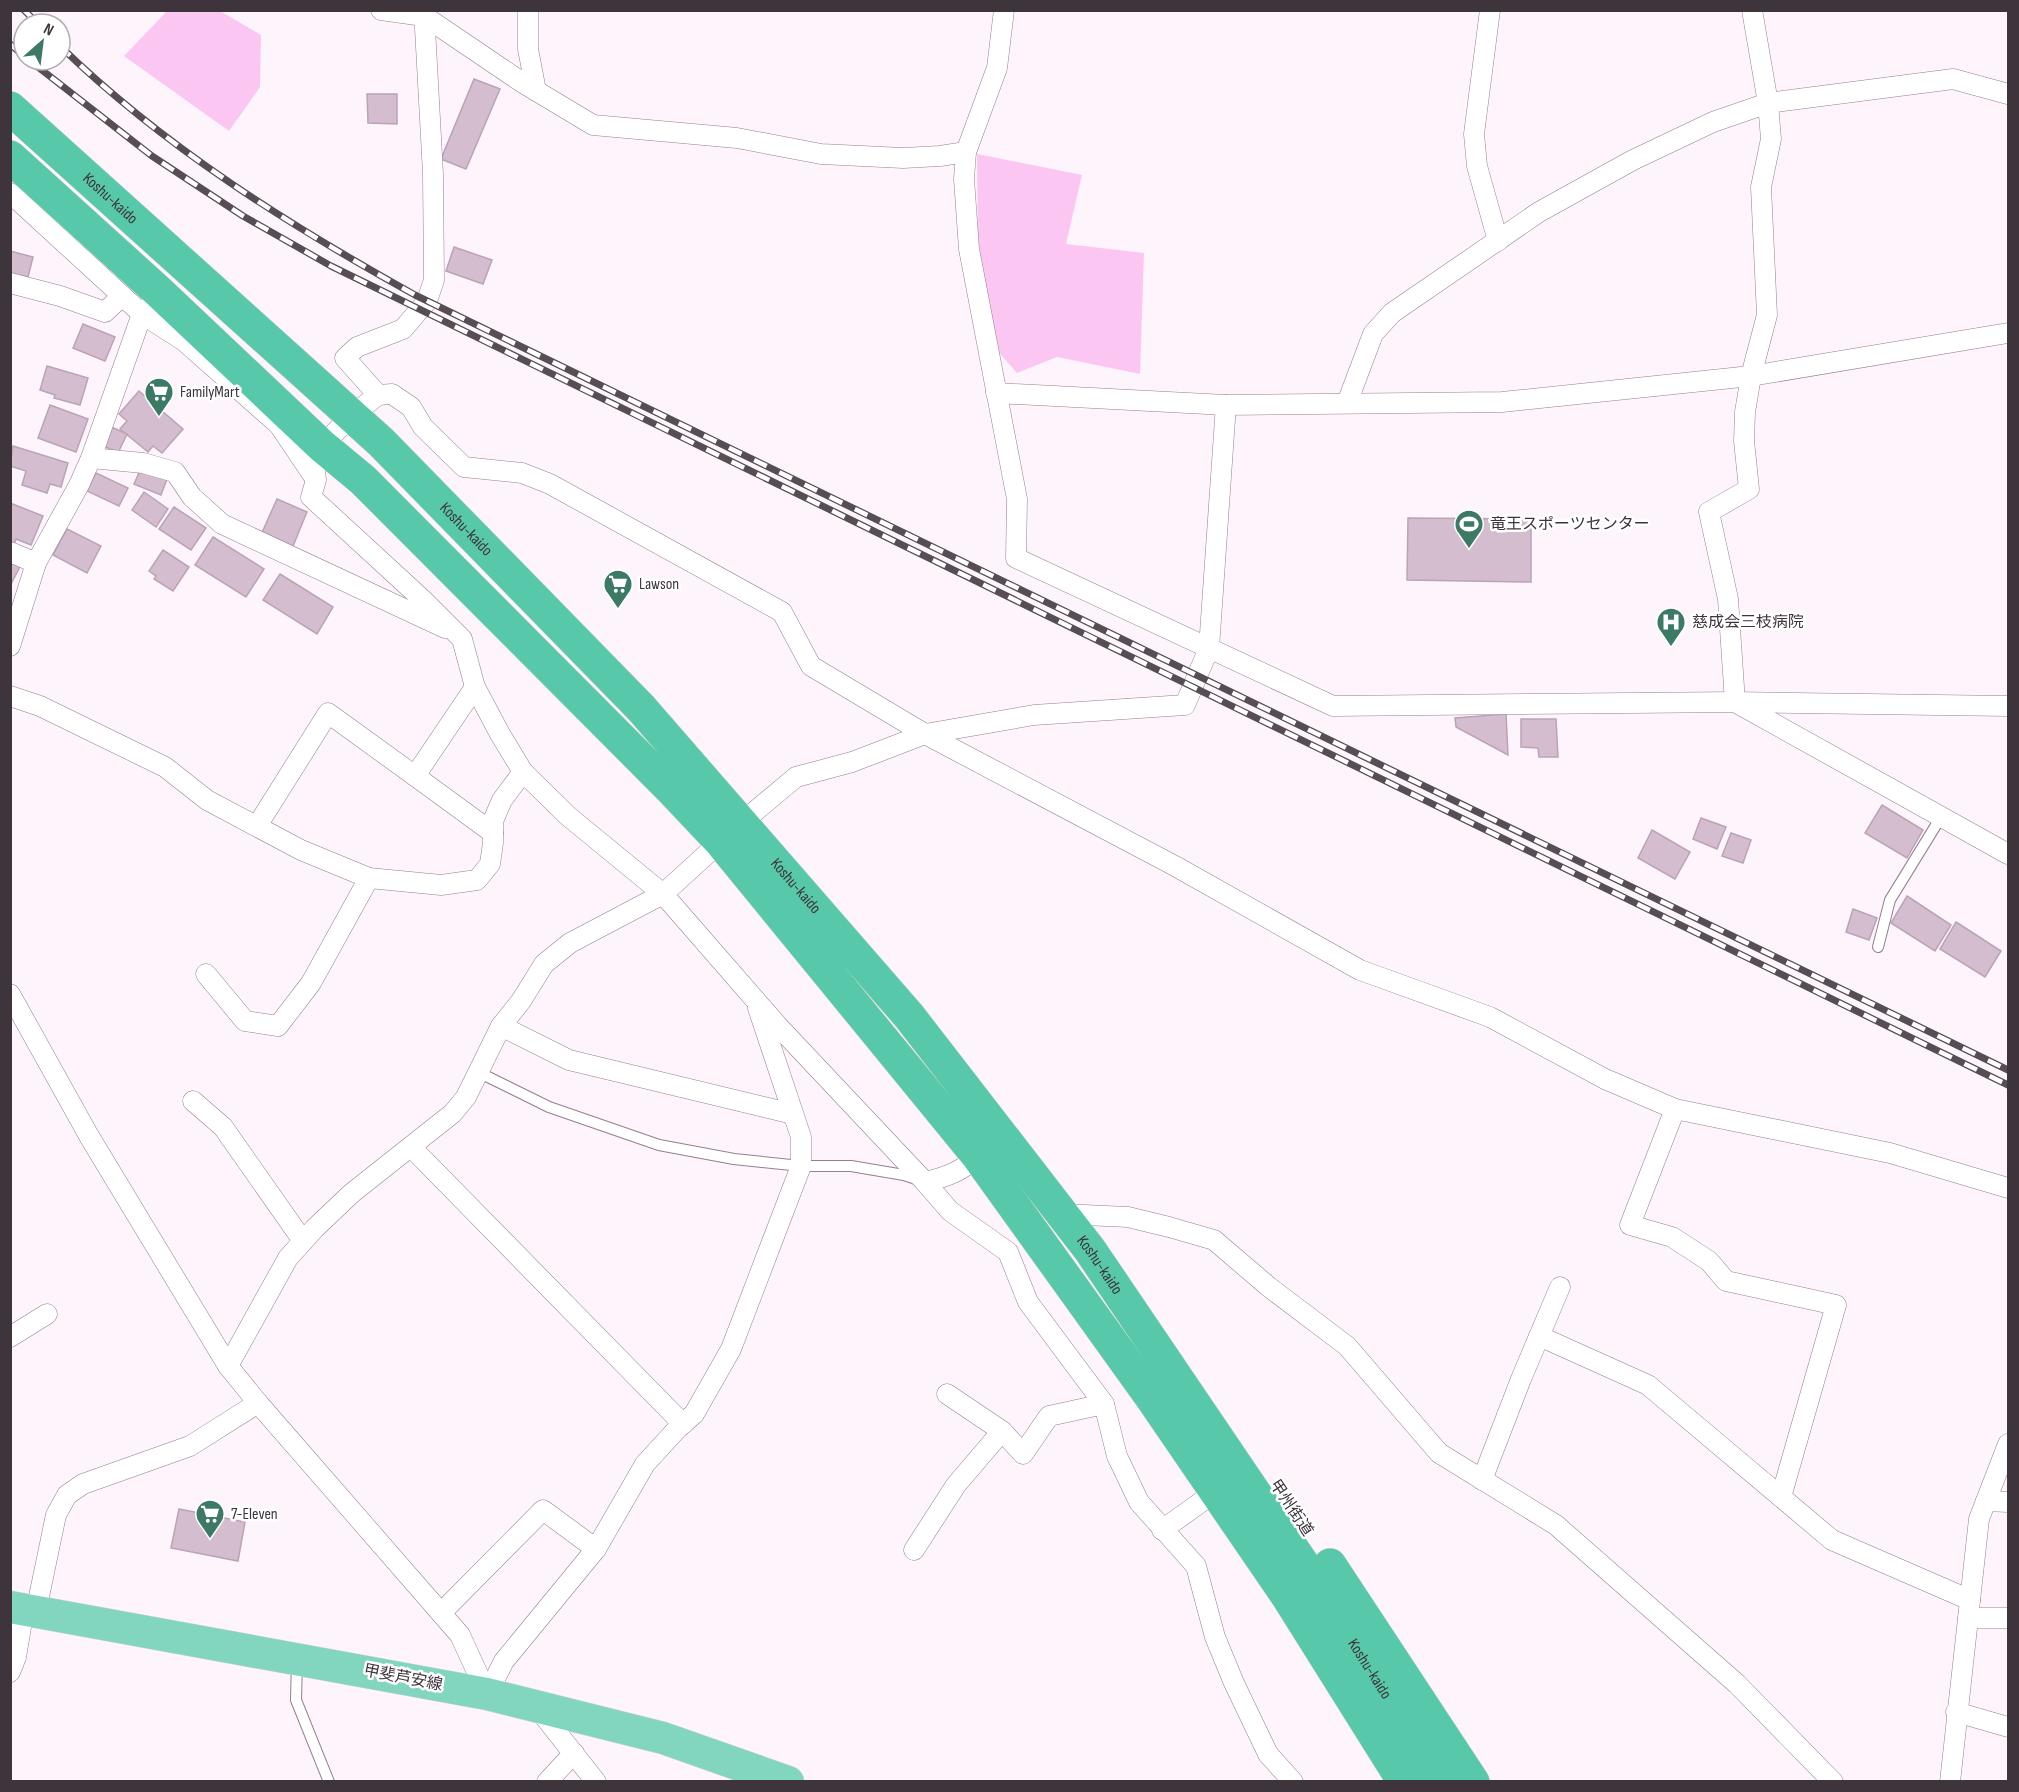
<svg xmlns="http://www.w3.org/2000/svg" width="2019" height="1792" font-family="'Sofia Sans Condensed','Noto Sans JP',sans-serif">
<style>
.green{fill:#fbc7f2}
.building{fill:#d5bdd0;stroke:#baa3b6;stroke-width:1.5}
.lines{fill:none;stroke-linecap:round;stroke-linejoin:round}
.service-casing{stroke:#957e91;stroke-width:12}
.minor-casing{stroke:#957e91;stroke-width:21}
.primary-casing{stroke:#d8d6d8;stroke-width:33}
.trunk-casing{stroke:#d8d6d8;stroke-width:34}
.service{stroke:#fff;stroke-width:10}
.minor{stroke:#fff;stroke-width:20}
.primary{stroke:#82d6bf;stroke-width:32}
.trunk{stroke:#58c8aa;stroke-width:33}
.rail-casing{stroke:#574d55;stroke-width:7}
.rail{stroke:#fff;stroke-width:4.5;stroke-dasharray:14;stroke-linecap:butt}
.labels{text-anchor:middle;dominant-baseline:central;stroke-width:5;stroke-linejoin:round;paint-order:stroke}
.street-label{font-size:16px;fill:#3e343c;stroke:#fff}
.poi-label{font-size:16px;fill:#3e343c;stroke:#fff;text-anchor:start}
</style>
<rect width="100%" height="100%" fill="#fef4fc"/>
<!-- green -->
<g class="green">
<polygon points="167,11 220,11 261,35 260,87 229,131 124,56"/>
<polygon points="977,154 1082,175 1066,244 1144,253 1140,374 1057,357 1017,373 993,346 978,251"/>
</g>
<!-- building -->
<g class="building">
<polygon points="474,79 500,89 466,169 441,159"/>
<polygon points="367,94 397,94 397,124 368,123"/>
<polygon points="454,247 492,260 483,284 446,271"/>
<polygon points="10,251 33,257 28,277 10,273"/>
<polygon points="83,324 115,337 105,361 73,348"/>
<polygon points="47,366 88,378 80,405 54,398 55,395 40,390"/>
<polygon points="139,391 183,429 162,453 153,446 148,452 120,429 127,421 119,414"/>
<polygon points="50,405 88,419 76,452 38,438"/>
<polygon points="107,425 127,434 118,453 99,444"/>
<polygon points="13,446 68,463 61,487 50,484 47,493 22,485 26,471 10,466"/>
<polygon points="141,468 167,479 161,495 134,484"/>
<polygon points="96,473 128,488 119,506 87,491"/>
<polygon points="144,492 168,509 156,527 132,510"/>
<polygon points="277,499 307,512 291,551 260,537"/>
<polygon points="10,503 43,516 31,545 16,539 13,547 10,546"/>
<polygon points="174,507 206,528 191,550 159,529"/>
<polygon points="1408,518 1531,519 1531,582 1407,580"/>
<polygon points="67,529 101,546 87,573 53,555"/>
<polygon points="213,537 264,569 246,597 195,565"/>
<polygon points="163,550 189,567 173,591 154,579 156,576 149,571"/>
<polygon points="10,556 23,561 10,586"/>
<polygon points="280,574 333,607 317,634 263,600"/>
<polygon points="1506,714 1508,755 1456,727 1455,718"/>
<polygon points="1521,719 1556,719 1558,757 1539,757 1538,748 1521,747"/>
<polygon points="1882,805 1923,830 1907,858 1865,833"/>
<polygon points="1701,818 1726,827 1717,849 1693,839"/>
<polygon points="1652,830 1690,852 1675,879 1638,858"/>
<polygon points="1731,833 1751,840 1743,863 1722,856"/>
<polygon points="1907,896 1951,925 1935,951 1891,923"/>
<polygon points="1853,909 1877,918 1869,940 1846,932"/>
<polygon points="1956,922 2001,951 1985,977 1940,949"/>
<polygon points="179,1509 245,1522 238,1561 171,1548"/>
</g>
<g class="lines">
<!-- service casing -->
<g class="service-casing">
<g id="service">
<polyline points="1878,947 1890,900 1941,817"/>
<polyline points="478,1072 549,1107 659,1145 734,1159 801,1166 851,1166 904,1175 919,1180"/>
<polyline points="297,1661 296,1700 329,1782"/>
</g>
</g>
<!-- minor casing -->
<g class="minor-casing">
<g id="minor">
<polyline points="381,10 424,16 523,83 593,125 737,138 821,154 903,158 940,156 966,152"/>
<polyline points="424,10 433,174 434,280 427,301 403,329 357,347 345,358 378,395 351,416 313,455 316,480 311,497 422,599 462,639 475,687 500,734 523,772 568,816 663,894 778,1026 925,1182 950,1211 1008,1252 1028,1302 1104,1404 1117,1456 1139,1502 1196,1566 1215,1637 1234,1683 1268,1754 1293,1782"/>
<polyline points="528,10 528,49 536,91"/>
<polyline points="1004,10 997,68 966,152 964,179 969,249 1017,499 1016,558 1333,706 1735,702 2008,706"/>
<polyline points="1490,10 1474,134 1477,166 1498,241"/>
<polyline points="1752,10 1768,103 1771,139 1761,187 1767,315 1751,376 1745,412 1744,441 1749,489 1709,512 1728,599 1735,702 2008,854"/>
<polyline points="10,193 142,314 184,341 279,425 314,477"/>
<polyline points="10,283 60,296 105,312 122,296"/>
<polyline points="996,393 1226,405 1502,402 1751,376 2008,333"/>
<polyline points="378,395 392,394 411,407 423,427 464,467 522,473 550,484 782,612 811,666 925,734 1175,866 1360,970 1490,1017 1605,1079 1675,1109 1890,1153 2008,1188"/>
<polyline points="1347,403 1373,334 1392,313 1539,212 1633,160 1713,122 1768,103 1953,79 2008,94"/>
<polyline points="91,458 143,463 175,472 192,497 222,524 445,628"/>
<polyline points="10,552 36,563"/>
<polyline points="10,646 36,563 79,485 91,458 142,314 149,306"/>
<polyline points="10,696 40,706 165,767 207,800 301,850 369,878 441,885 477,880 490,864 493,843 493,821 502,800 523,772"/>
<polyline points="415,776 493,833"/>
<polyline points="257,826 328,713 415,776 475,687"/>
<polyline points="206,974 245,1021 278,1026 311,983 369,878"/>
<polyline points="10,994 89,1136 228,1366 258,1403 190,1446 83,1484 67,1495 56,1515 36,1611"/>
<polyline points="501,1026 569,1060 793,1114"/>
<polyline points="193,1101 223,1127 303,1241"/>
<polyline points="1675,1109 1630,1225 1672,1237 1709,1261 1726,1281 1836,1305 1781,1497"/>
<polyline points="411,1147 683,1424"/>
<path d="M925,1182C947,1177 962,1171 978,1156"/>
<polyline points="1062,1214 1128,1217 1169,1227 1214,1240 1269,1287 1347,1346 1439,1453 1556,1525 1737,1684 1833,1782"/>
<polyline points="1539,1336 1648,1385 1832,1540 1970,1600"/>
<polyline points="10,1337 47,1314"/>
<polyline points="228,1366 288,1258 315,1228 352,1193 453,1113 466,1097 501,1026 521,1001 544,964 570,943 663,894 741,823 796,777 852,762 925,734 1034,715 1185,705 1209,648 1226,405"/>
<polyline points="947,1394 1002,1431"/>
<polyline points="258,1403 460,1635 487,1694"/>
<polyline points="1482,1480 1521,1379 1560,1287"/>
<polyline points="1986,1501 2008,1502"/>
<polyline points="1162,1530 1204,1500"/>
<polyline points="914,1550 956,1485 1002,1431 1023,1454 1049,1416 1104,1404"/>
<polyline points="441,1613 543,1510 596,1549"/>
<polyline points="1968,1618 2008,1618"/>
<polyline points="10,1672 16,1657 24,1609"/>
<polyline points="487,1694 504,1661 596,1549 645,1464 678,1428 694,1414 731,1349 801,1166 801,1137 758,1008"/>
<polyline points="536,1706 596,1782"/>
<polyline points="1956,1712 2008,1727"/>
<polyline points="547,1782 574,1753"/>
<polyline points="1950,1782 1979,1519 2008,1444"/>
</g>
</g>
<!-- primary casing -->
<g class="primary-casing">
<polyline id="primary" points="10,1607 487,1694 663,1738 788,1782"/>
</g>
<!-- trunk casing -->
<g class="trunk-casing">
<g id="trunk">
<path id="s1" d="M10,108L381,442L641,708L909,1016L1090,1250L1315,1582L1441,1782"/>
<polyline points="10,157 159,292 322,446 363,480 670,788 721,842 978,1156 1149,1394 1288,1597 1404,1782"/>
<polyline points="1330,1565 1473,1782"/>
</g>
</g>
<!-- service -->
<use href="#service" class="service"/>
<!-- minor -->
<use href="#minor" class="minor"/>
<!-- primary -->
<use href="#primary" class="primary"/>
<!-- trunk -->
<use href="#trunk" class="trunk"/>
<!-- rail casing -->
<g class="rail-casing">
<g id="rail">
<polyline points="24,10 38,24"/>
<polyline points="10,44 24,56"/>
<path d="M60,46C164,147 289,225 415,295L2008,1070"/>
<polyline points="29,60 152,156 243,216 331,266 2008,1085"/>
</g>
</g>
<!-- rail -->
<use href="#rail" class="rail"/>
</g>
<!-- icons -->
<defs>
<g id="supermarket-pin" transform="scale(1.5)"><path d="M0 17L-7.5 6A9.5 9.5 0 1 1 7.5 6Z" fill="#3d7a66" stroke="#fff"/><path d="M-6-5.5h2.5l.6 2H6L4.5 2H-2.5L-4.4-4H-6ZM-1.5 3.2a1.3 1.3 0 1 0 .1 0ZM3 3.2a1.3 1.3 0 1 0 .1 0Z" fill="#fff"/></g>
<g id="stadium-pin" transform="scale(1.5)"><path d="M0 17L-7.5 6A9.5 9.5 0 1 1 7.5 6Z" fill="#3d7a66" stroke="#fff"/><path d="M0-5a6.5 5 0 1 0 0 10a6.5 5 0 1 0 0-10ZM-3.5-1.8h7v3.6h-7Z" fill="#fff"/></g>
<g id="hospital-pin" transform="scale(1.5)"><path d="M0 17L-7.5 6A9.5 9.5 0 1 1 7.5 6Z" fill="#3d7a66" stroke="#fff"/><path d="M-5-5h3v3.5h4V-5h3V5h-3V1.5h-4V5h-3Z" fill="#fff"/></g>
</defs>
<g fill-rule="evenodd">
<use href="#supermarket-pin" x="159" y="392"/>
<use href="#stadium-pin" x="1469" y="524"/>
<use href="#supermarket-pin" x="618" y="584"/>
<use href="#hospital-pin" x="1671" y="622"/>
<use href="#supermarket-pin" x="210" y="1514"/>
</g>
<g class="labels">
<!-- street labels -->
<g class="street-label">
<text stroke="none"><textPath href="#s1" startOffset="135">Koshu-kaido</textPath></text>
<text stroke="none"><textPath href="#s1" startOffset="621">Koshu-kaido</textPath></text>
<text stroke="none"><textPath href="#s1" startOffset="1107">Koshu-kaido</textPath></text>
<text stroke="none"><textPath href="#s1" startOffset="1593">Koshu-kaido</textPath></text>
<text transform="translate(1291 1508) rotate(56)">甲州街道</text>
<text stroke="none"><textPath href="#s1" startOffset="2079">Koshu-kaido</textPath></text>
<text transform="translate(403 1678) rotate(11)">甲斐芦安線</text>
</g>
<!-- poi labels -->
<g class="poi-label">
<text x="180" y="392">FamilyMart</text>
<text x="1490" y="524">竜王スポーツセンター</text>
<text x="639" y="584">Lawson</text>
<text x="1692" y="622">慈成会三枝病院</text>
<text x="231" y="1514">7-Eleven</text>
</g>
</g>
<!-- border -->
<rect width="2019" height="1792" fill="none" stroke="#3e343c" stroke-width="24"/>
<!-- north arrow -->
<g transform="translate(42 42) rotate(28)"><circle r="28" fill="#ffffff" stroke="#b2aeb1" stroke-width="1.5"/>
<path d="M0-4.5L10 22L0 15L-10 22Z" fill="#3d7a66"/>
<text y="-9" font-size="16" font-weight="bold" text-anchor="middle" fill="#3e343c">N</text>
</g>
</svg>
